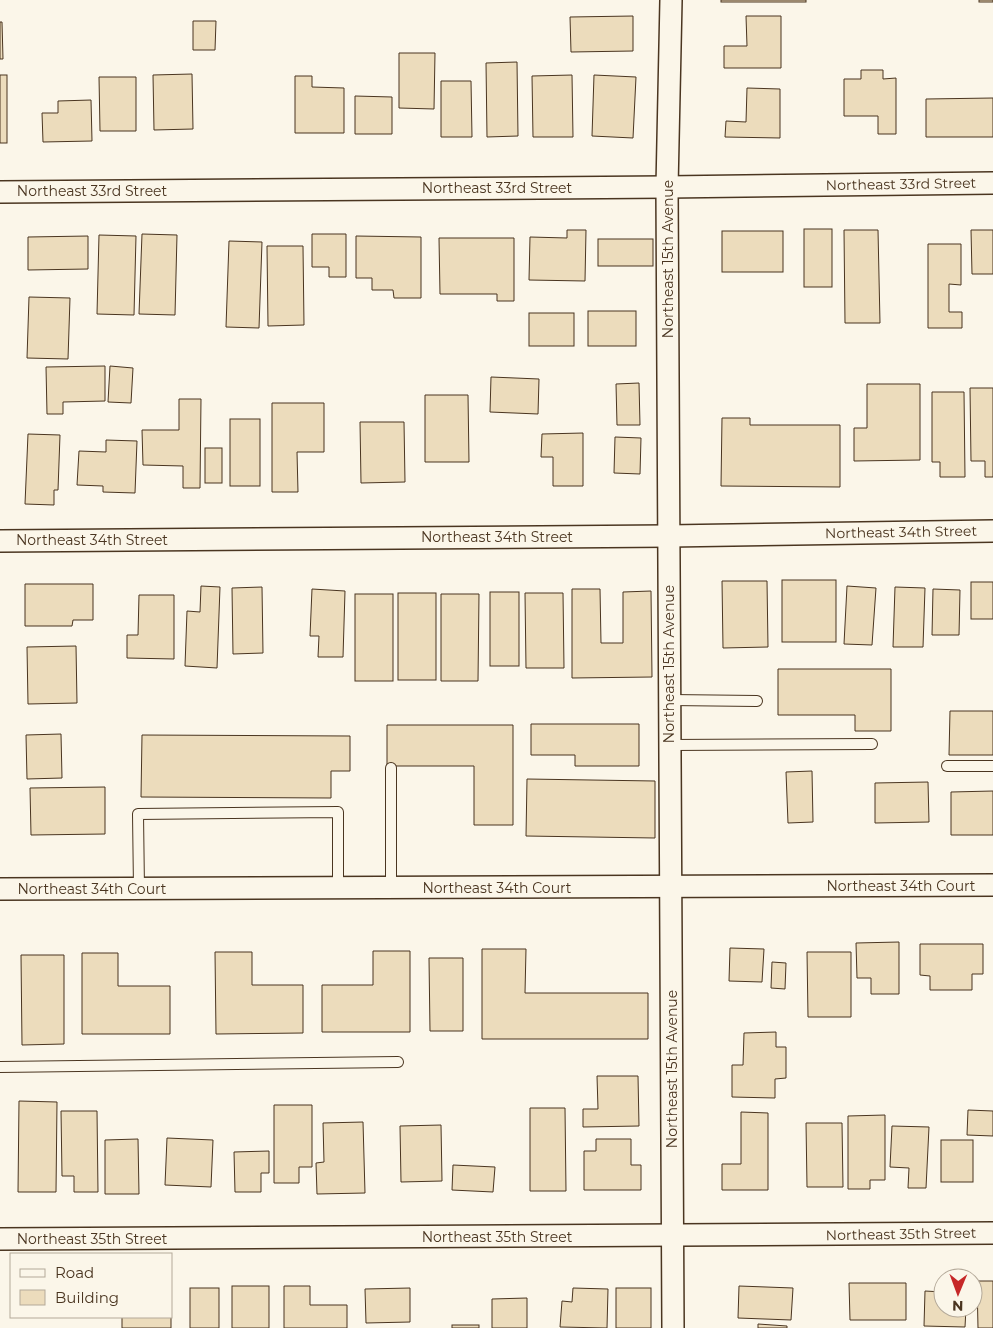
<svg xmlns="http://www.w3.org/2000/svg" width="993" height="1328" font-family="Montserrat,sans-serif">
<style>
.building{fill:#ecdcbc;stroke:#4a3520}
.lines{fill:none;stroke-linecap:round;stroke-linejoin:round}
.service-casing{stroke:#4a3520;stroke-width:12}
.minor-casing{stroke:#4a3520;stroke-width:24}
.service{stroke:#fbf6e9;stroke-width:10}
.minor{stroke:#fbf6e9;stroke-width:21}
.labels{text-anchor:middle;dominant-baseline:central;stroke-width:4;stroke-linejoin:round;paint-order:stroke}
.street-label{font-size:14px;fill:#4a3520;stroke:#fbf6e9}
</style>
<rect width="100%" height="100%" fill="#fbf6e9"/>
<!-- building -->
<g class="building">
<rect x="721" y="0" width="85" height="2"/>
<rect x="979" y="0" width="14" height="2"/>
<polygon points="633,16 633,51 571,52 570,17"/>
<polygon points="746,16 781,16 781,68 724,68 724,46 747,46"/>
<polygon points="193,21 216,21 215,50 193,50"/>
<polygon points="0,22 2,22 3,59 0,59"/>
<polygon points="399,53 435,53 434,109 399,108"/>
<polygon points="517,62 518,136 487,137 486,63"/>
<polygon points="861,70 883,70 883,79 896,78 896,134 878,134 878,116 844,116 844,79 861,79"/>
<polygon points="192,74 193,129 154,130 153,75"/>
<rect x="0" y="75" width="7" height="68"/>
<polygon points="572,75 573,137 533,137 532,76"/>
<polygon points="594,75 636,77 633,138 592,136"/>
<polygon points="295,76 312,76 312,87 344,88 344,133 295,133"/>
<polygon points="99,77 136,77 136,131 100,131"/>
<polygon points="441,81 471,81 472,137 441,137"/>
<polygon points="747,88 780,89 780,138 725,137 726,121 746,122"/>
<polygon points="355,96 392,97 392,134 355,134"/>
<polygon points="993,98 993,137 926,137 926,99"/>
<polygon points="91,100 92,141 43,142 42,113 58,113 58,101"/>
<rect x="804" y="229" width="28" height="58"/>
<polygon points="567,230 586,230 585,281 529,280 530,237 567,238"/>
<polygon points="844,230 878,230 880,323 845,323"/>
<polygon points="971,230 993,230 993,274 972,274"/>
<rect x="722" y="231" width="61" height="41"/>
<polygon points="142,234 177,235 175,315 139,314"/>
<polygon points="312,234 346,234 346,277 329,277 329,267 312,267"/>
<polygon points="99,235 136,236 134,315 97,314"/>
<polygon points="88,236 88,269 28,270 28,237"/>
<polygon points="356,236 421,237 421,298 394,298 393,290 372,290 372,278 356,278"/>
<polygon points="439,238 514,238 514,301 497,301 497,294 440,294"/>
<rect x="598" y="239" width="55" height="27"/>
<polygon points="229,241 262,242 259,328 226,327"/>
<polygon points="928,244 961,244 961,285 949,284 949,312 962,312 962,328 928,328"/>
<polygon points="267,246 303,246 304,325 268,326"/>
<polygon points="29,297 70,298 68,359 27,358"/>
<rect x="588" y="311" width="48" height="35"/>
<rect x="529" y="313" width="45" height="33"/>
<polygon points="105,366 105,401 63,402 63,414 47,414 46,367"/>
<polygon points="110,366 133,368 131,403 108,402"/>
<polygon points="491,377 539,379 538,414 490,412"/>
<polygon points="639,383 640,425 617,425 616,384"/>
<polygon points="867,384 920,384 920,460 854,461 854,428 867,428"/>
<polygon points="970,388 993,388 993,477 985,477 985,461 971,461"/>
<polygon points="932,392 964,392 965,477 940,477 940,462 932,462"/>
<polygon points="425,395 468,395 469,462 425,462"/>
<polygon points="179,399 201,399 200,488 183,488 183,466 143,465 142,430 179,430"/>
<polygon points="272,403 324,403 324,452 297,452 298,492 272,492"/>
<polygon points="722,418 750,418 750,425 840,425 840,487 721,486"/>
<rect x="230" y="419" width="30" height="67"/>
<polygon points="360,422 404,422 405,482 361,483"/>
<polygon points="583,433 583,486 553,486 553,457 541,457 542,434"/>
<polygon points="28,434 60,435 58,490 54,490 54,505 25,504"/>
<polygon points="615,437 641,438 640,474 614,473"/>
<polygon points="106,440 137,441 135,493 103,492 103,486 77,485 79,451 106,452"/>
<rect x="205" y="448" width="17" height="35"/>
<rect x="782" y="580" width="54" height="62"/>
<polygon points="722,581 767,581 768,647 723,648"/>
<rect x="971" y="582" width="22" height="37"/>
<polygon points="25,584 93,584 93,620 73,620 72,626 25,626"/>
<polygon points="201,586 220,587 217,668 185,666 187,611 200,612"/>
<polygon points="847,586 876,588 872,645 844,644"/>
<polygon points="262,587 263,653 233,654 232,588"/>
<polygon points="895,587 925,588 923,647 893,647"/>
<polygon points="312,589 345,591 343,657 318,657 319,636 310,636"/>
<polygon points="572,589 600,589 601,643 623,643 623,592 651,591 652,677 572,678"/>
<polygon points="933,589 960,590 959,635 932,635"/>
<rect x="490" y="592" width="29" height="74"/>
<rect x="398" y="593" width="38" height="87"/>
<polygon points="525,593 563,593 564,668 526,668"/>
<rect x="355" y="594" width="38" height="87"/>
<polygon points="441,594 479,594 478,681 441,681"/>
<polygon points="139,595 174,595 174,659 127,658 127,635 138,635"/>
<polygon points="76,646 77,703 28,704 27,647"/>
<polygon points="778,669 891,669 891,731 855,731 855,715 778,715"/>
<polygon points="950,711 993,711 993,755 949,755"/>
<polygon points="531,724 639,724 639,766 575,766 575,755 531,755"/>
<polygon points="387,725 513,725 513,825 474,825 474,766 387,766"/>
<polygon points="61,734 62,778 27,779 26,735"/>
<polygon points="142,735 350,736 350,771 331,771 331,798 141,797"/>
<polygon points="812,771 813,822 788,823 786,772"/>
<polygon points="527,779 655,781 655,838 526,836"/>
<polygon points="928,782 929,822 875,823 875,783"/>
<polygon points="105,787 105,834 31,835 30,788"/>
<polygon points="993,791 993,835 951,835 951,792"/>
<polygon points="899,942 899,994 871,994 871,978 857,978 856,943"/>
<polygon points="920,944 983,944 983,974 972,974 972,990 930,990 930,976 920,975"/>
<polygon points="730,948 764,949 762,982 729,981"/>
<polygon points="482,949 526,949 525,993 648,993 648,1039 482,1039"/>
<polygon points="373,951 410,951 410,1032 322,1032 322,985 373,985"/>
<polygon points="215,952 252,952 252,985 303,985 303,1033 216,1034"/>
<polygon points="807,952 851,952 851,1017 808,1017"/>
<polygon points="82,953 118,953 118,986 170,986 170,1034 82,1034"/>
<polygon points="21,955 64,955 64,1044 22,1045"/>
<polygon points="429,958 463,958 463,1031 430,1031"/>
<polygon points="772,962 786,963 785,989 771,988"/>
<polygon points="776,1032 776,1047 786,1047 786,1078 775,1079 775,1098 732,1097 732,1065 743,1065 744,1033"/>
<polygon points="597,1076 638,1076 639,1126 583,1127 583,1109 598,1109"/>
<polygon points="19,1101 57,1102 56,1192 18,1192"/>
<polygon points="274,1105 312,1105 312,1167 299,1167 299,1183 274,1183"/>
<polygon points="530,1108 565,1108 566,1191 530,1191"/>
<polygon points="968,1110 993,1111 993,1136 967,1135"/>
<polygon points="61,1111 97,1111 98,1192 74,1192 74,1176 62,1176"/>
<polygon points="741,1112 768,1113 768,1190 722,1190 722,1164 741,1164"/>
<polygon points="885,1115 885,1180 870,1180 870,1189 848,1189 848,1116"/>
<polygon points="363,1122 365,1193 317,1194 316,1163 324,1162 323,1123"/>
<polygon points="806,1123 842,1123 843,1187 807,1187"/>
<polygon points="441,1125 442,1181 401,1182 400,1126"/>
<polygon points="892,1126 929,1127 926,1188 908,1188 909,1168 890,1167"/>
<polygon points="167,1138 213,1140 211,1187 165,1185"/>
<polygon points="138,1139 139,1194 105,1194 105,1140"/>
<polygon points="596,1139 631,1139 631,1165 641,1165 641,1190 584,1190 584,1151 596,1151"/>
<rect x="941" y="1140" width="32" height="42"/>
<polygon points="269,1151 269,1173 261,1173 261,1192 235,1192 234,1152"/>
<polygon points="453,1165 495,1167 493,1192 452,1190"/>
<polygon points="977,1281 993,1281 993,1328 978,1328"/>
<polygon points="849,1283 906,1283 906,1320 850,1320"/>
<rect x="232" y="1286" width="37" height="42"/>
<polygon points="284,1286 310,1286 310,1305 347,1305 347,1328 284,1328"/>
<polygon points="739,1286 793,1288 791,1320 738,1318"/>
<rect x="190" y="1288" width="29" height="40"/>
<polygon points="410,1288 410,1322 366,1323 365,1289"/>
<polygon points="573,1288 608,1289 607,1328 560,1327 562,1301 572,1302"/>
<rect x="616" y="1288" width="35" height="40"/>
<polygon points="925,1291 943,1292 943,1308 966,1308 965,1327 924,1326"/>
<polygon points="527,1298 527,1328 492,1328 492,1299"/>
<rect x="122" y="1317" width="49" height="11"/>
<polygon points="758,1324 787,1326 787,1328 758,1328"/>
<rect x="452" y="1325" width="27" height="3"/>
</g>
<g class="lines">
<!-- service casing -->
<g class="service-casing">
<g id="service">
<polyline points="670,700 757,701"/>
<polyline points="670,745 872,744"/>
<polyline points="947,766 993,766"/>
<polyline points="391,888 391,768"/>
<polyline points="139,889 138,814 338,812 338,888"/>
<polyline points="0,1067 398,1062"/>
</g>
</g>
<!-- minor casing -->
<g class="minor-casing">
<g id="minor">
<polyline points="671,0 667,187 673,1328"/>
<polyline points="0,192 667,187 993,183"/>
<polyline points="0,541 669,536 993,531"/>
<polyline points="0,889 993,885"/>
<polyline points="0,1239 993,1233"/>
</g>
</g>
<!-- service -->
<use href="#service" class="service"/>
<!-- minor -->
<use href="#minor" class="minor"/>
</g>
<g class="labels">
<!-- street labels -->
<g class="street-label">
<text transform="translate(901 184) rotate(-1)">Northeast 33rd Street</text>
<text x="497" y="188">Northeast 33rd Street</text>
<text x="92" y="191">Northeast 33rd Street</text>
<text transform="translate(668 259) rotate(-90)">Northeast 15th Avenue</text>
<text transform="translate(901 532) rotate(-1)">Northeast 34th Street</text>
<text x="497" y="537">Northeast 34th Street</text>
<text x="92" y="540">Northeast 34th Street</text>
<text transform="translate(669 664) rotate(-90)">Northeast 15th Avenue</text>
<text x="901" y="886">Northeast 34th Court</text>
<text x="497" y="888">Northeast 34th Court</text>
<text x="92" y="889">Northeast 34th Court</text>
<text transform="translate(672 1069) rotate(-90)">Northeast 15th Avenue</text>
<text transform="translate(901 1234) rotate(-1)">Northeast 35th Street</text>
<text x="497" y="1237">Northeast 35th Street</text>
<text x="92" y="1239">Northeast 35th Street</text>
</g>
</g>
<!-- legend -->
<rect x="10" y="1253" width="162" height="65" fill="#fbf6e9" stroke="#b4a999"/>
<rect x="20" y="1269" width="25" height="8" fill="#fbf6e9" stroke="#b4a999"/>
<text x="55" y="1278" font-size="15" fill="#4a3520">Road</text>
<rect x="20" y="1290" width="25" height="15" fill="#ecdcbc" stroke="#b4a999"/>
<text x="55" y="1303" font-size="15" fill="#4a3520">Building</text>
<!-- north arrow -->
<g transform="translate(958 1293) rotate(181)"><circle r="24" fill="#fbf6e9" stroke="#b4a999"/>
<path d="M0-4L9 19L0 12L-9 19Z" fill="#c62828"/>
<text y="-8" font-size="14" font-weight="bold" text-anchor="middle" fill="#4a3520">N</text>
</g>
</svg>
